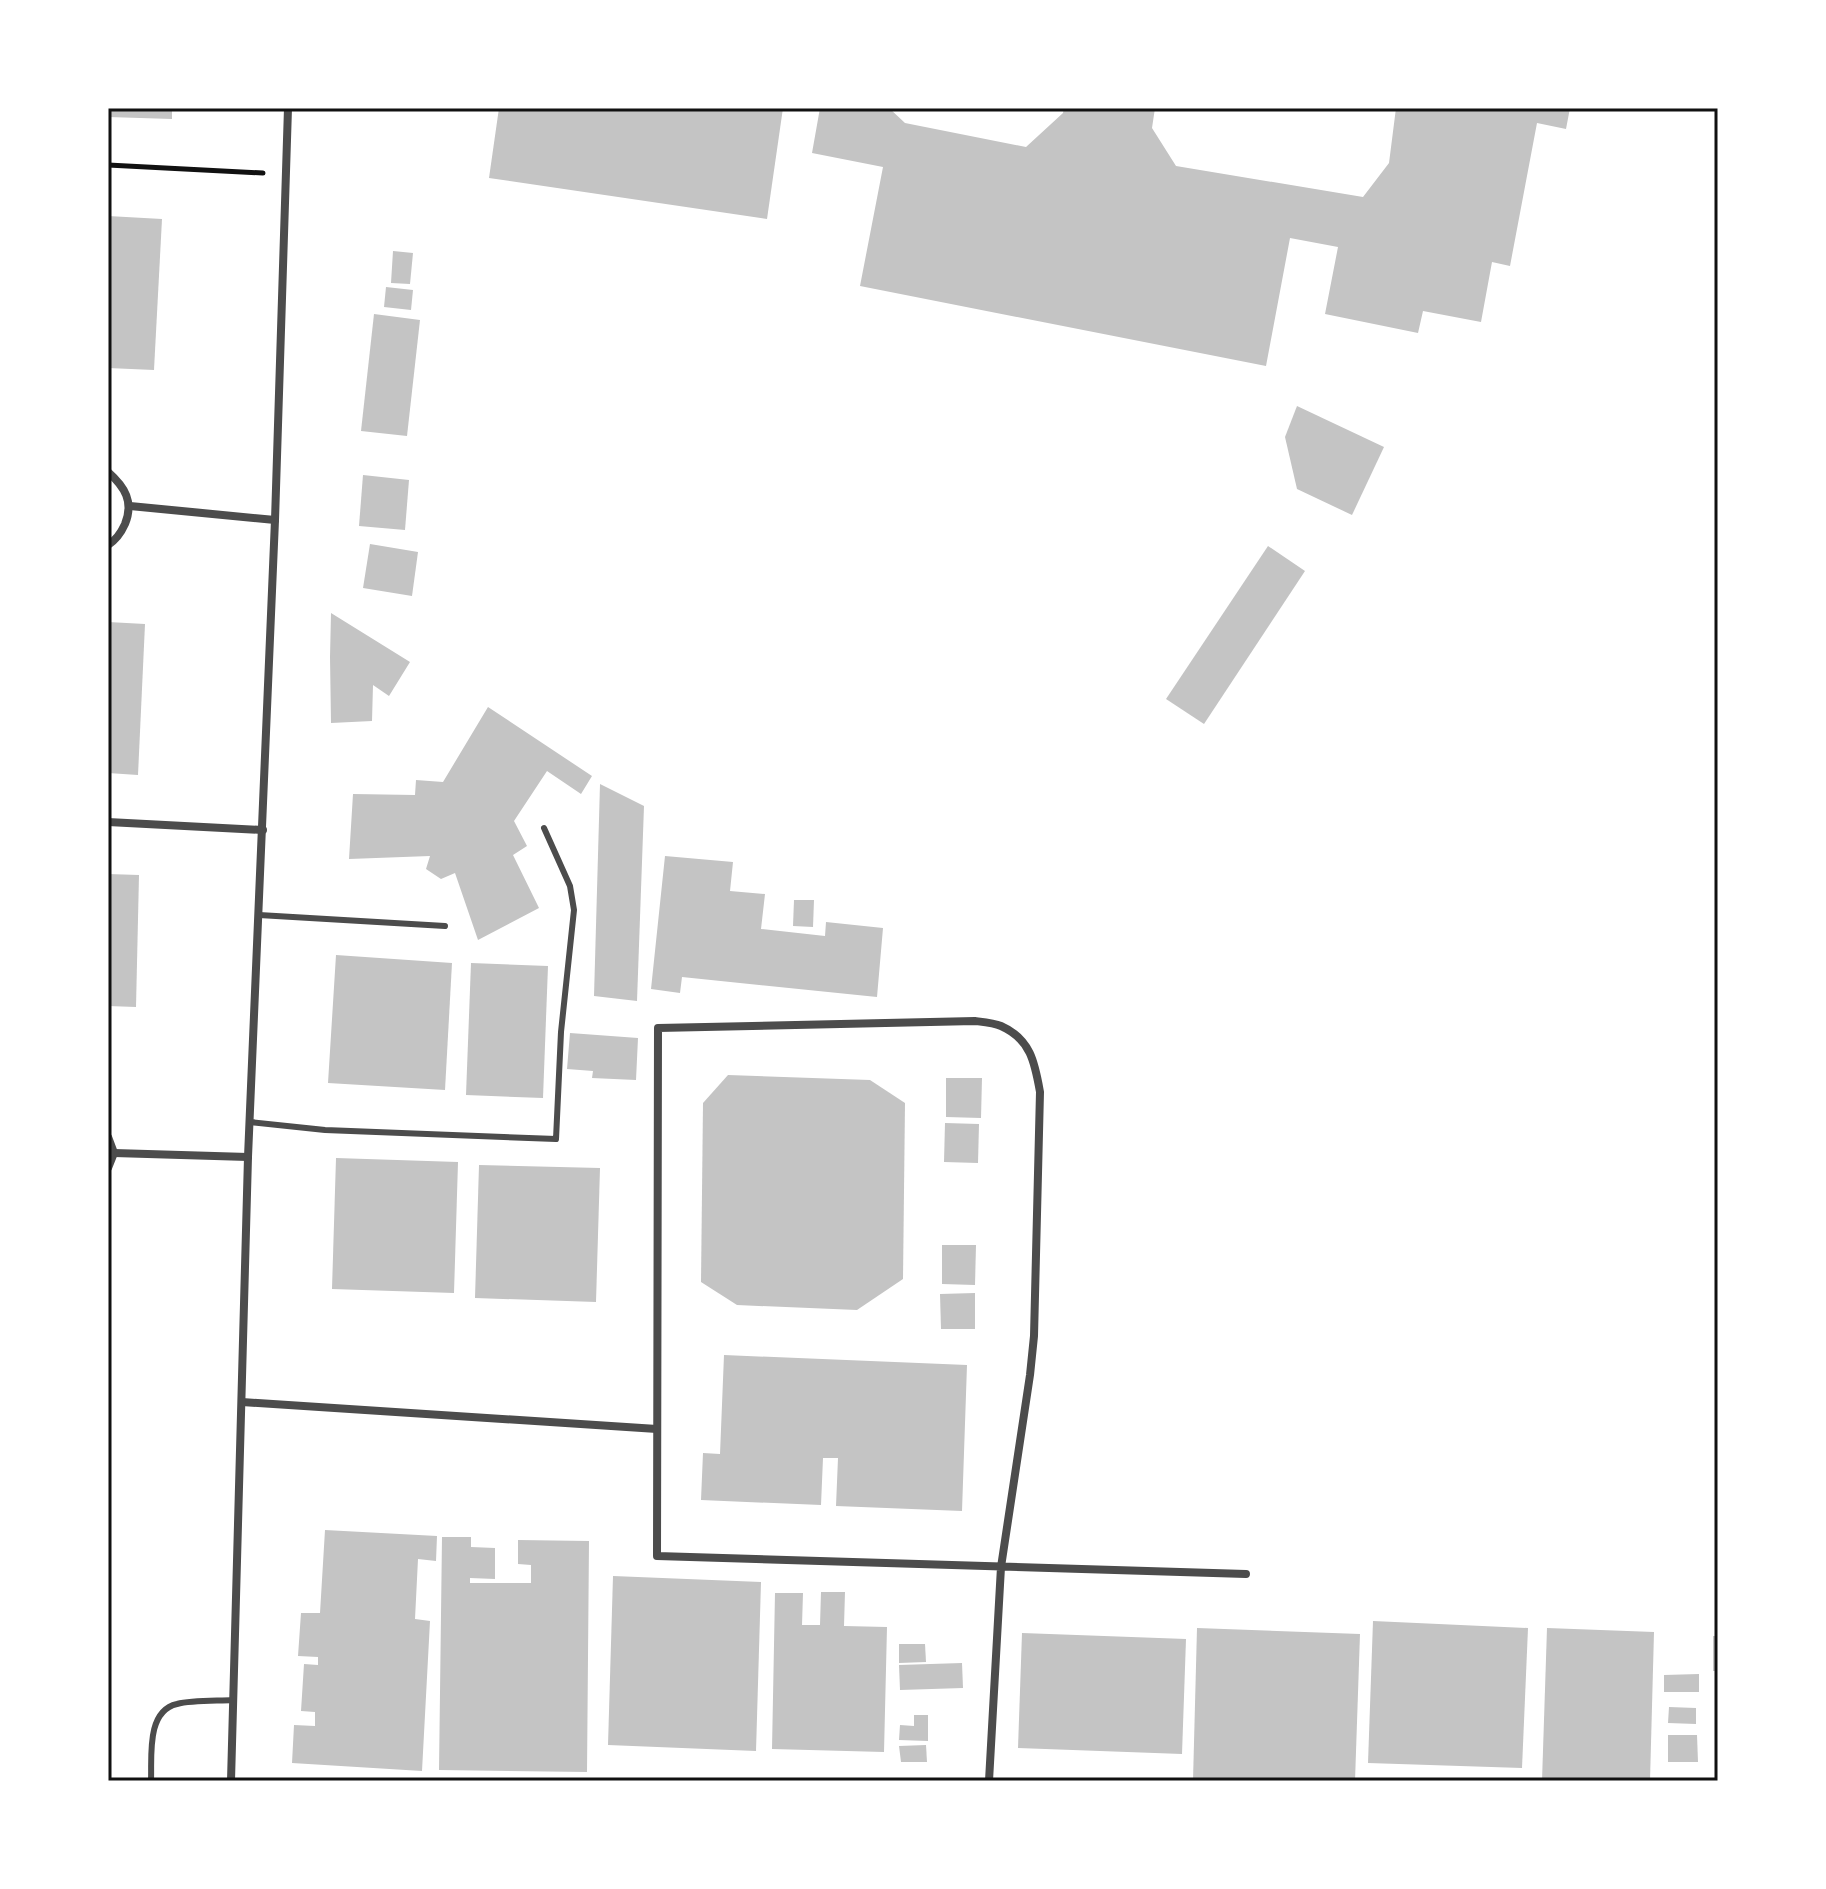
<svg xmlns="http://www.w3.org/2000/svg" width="1826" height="1889" font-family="Arial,sans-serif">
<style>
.building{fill:#c4c4c4}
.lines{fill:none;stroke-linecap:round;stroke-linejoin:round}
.path{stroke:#111;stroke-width:5}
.service{stroke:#4c4c4c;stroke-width:6}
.minor{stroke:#4c4c4c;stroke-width:8}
.neatline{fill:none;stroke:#111;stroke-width:3}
</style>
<rect width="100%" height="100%" fill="#fff"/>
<!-- building -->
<g class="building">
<polygon points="108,108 172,108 172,119 108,117"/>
<polygon points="499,108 783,108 767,219 489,178"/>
<polygon points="820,108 889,108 905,123 1026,147 1063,113 1064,108 1155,108 1152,128 1176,166 1363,197 1389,163 1396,108 1570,108 1566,129 1537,123 1510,266 1492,262 1481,322 1423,311 1418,333 1325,314 1338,247 1290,238 1266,366 860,286 883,167 812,153"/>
<polygon points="108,216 162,219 154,370 108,368"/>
<polygon points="393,251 413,253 410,284 391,283"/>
<polygon points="386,287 413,290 411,310 384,307"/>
<polygon points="374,314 420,320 407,436 361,431"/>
<polygon points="1297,406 1384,447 1352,515 1297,489 1285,437"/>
<polygon points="363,475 409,480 405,530 359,526"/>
<polygon points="370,544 418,552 412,596 363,588"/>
<polygon points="1268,546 1305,571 1204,724 1166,699"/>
<polygon points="331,613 410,662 389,696 373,685 372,721 331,723 330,657"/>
<polygon points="108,622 145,624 138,775 108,773"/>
<polygon points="488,707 592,776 581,794 547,771 514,821 527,846 513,855 539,908 478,940 455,873 441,879 426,869 430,856 349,859 353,794 415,795 416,780 443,782"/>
<polygon points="600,784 644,806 637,1001 594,996"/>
<polygon points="665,856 733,862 730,891 765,894 761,929 825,936 826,922 883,928 877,997 682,977 680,993 651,989"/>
<polygon points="108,874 139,875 136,1007 108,1006"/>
<polygon points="794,900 814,900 813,927 793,926"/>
<polygon points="336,955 452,963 445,1090 328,1083"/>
<polygon points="471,963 548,966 543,1098 466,1095"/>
<polygon points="570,1033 638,1038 636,1080 592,1078 593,1071 567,1069"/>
<polygon points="728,1075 870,1080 905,1103 903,1279 857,1310 737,1305 701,1282 703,1103"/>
<polygon points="946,1078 982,1078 981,1118 946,1117"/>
<polygon points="945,1123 979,1124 978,1163 944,1162"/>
<polygon points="336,1158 458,1162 454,1293 332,1289"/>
<polygon points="479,1165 600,1168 596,1302 475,1298"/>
<polygon points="942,1245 976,1245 975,1285 942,1284"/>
<polygon points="975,1293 975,1329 941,1329 940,1294"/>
<polygon points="724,1355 967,1365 962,1511 836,1506 838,1458 823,1458 821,1505 701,1500 703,1453 720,1454"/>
<polygon points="325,1530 437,1536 436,1561 418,1559 415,1619 430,1621 422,1771 292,1763 294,1725 315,1726 315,1712 301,1711 304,1664 318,1665 318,1657 298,1656 301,1613 320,1613"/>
<polygon points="442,1537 471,1537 471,1547 495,1548 495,1579 470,1578 470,1583 531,1583 531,1565 518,1564 518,1540 589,1541 587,1772 439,1770"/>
<polygon points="613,1576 761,1582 756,1751 608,1745"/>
<polygon points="821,1592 845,1592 844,1626 887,1627 884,1752 772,1749 775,1593 803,1593 802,1625 820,1625"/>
<polygon points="1373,1621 1528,1628 1522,1768 1368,1763"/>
<polygon points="1197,1628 1360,1634 1355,1781 1193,1781"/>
<polygon points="1547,1628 1654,1632 1650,1781 1542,1781"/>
<polygon points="1022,1633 1186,1639 1182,1754 1018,1748"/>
<rect x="1713" y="1636" width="5" height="35"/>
<polygon points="899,1644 925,1644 926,1662 899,1663"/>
<polygon points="962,1663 963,1688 900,1690 899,1665"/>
<polygon points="1699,1674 1699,1692 1664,1692 1664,1675"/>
<polygon points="1669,1707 1696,1708 1696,1724 1668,1723"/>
<polygon points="914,1715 928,1715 928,1741 899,1740 900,1725 914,1726"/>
<polygon points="1668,1735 1697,1735 1698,1762 1668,1762"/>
<polygon points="926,1745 927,1762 901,1762 899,1746"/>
</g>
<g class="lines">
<!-- path -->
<polyline class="path" points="108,165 263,173"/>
<!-- service -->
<g class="service">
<polyline points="259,915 445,926"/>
<polyline points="250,1122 325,1130 556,1139 561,1032 574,910 570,886 544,828"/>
<path d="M151,1781C152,1757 146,1711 177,1704C192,1700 217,1701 233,1700"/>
</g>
<!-- minor -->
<g class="minor">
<path d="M108,472C125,487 134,502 125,524C121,533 116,540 108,545"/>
<polyline points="130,506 275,520"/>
<polyline points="108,822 263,830"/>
<polyline points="108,1137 114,1153 108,1168"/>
<polyline points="114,1153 248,1157"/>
<polyline points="242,1402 657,1429"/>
<polyline points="231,1781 248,1157 275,520 288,108"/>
<path d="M989,1781L1001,1567L1030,1375L1034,1336L1040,1092C1035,1064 1031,1039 1001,1026C994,1023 983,1022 975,1021L658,1028L657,1556L1246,1574"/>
</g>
</g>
<!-- border -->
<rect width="1826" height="1889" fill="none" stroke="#ffffff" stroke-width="220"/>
<rect x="110" y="110" width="1606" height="1669" class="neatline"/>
</svg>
